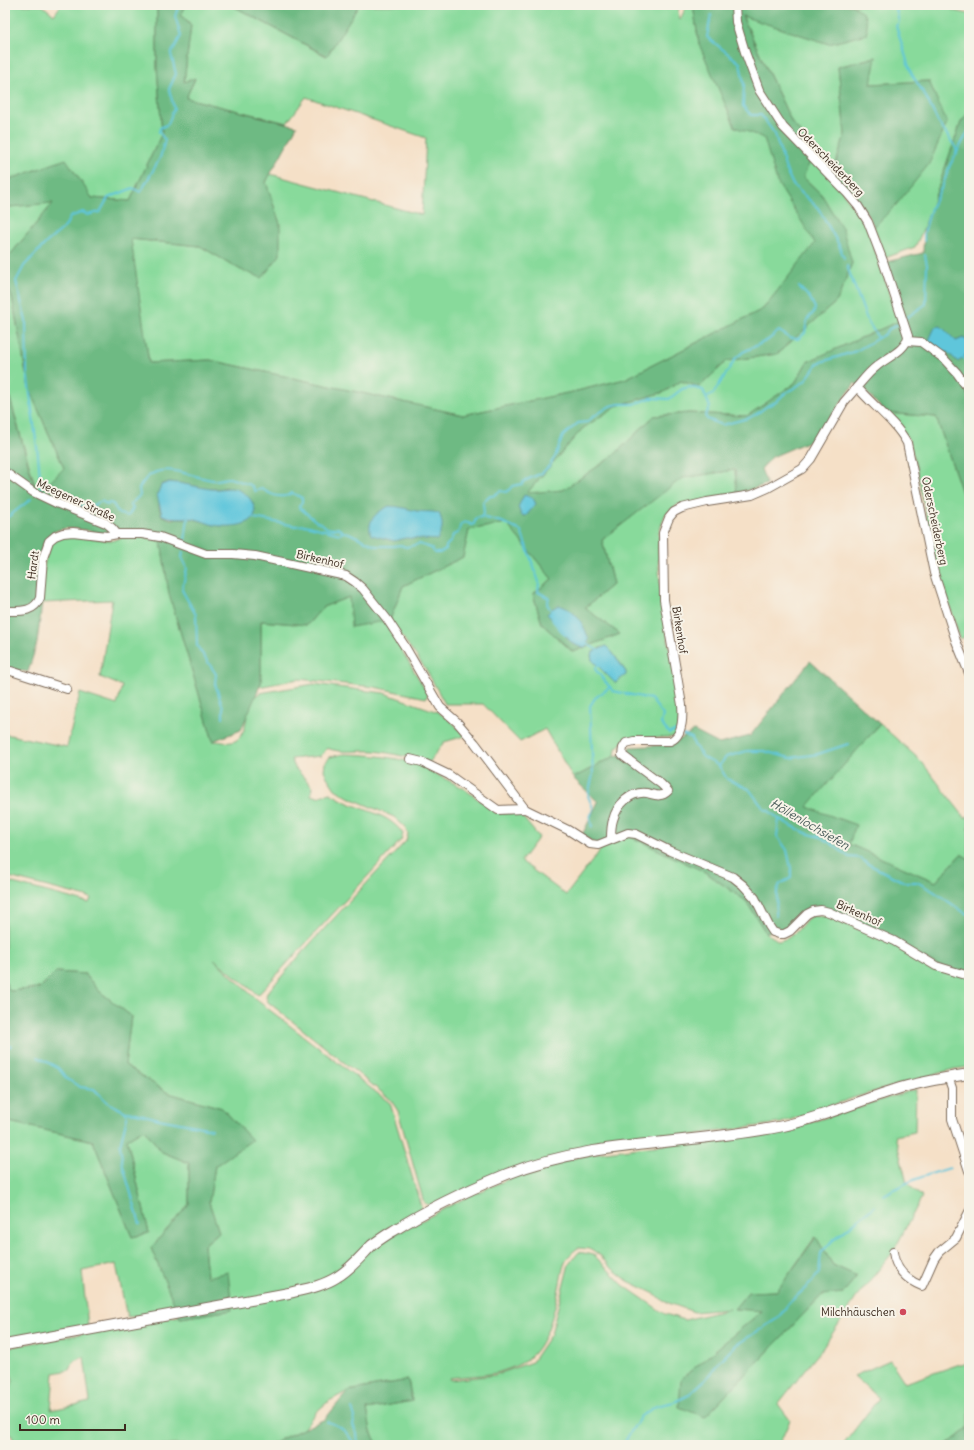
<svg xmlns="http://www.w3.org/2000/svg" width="974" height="1450" font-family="Delius,sans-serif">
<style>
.green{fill:#88da9b;stroke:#62825c;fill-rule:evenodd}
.forest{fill:#6eba83;stroke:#547250;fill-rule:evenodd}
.water{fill:#5ec6db;stroke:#4c787c}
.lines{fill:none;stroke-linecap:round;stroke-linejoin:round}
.stream{stroke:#5ec6db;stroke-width:2}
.minor-casing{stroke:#7c6a59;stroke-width:10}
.tertiary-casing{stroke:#7c6a59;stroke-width:12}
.minor{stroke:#fff;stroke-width:8}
.tertiary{stroke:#fff;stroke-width:10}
.poi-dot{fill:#d1495b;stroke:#f7f3e8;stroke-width:1.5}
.labels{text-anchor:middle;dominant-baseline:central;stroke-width:4;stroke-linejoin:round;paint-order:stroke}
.street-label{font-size:11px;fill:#3b2a1e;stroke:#f7f3e8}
.poi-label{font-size:11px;fill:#3b2a1e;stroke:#f7f3e8;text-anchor:end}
.water-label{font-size:12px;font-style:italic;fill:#465957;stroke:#f7f3e8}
</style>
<rect width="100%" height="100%" fill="#f7f3e8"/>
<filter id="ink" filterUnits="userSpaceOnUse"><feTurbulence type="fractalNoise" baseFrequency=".025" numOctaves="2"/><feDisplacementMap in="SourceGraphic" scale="8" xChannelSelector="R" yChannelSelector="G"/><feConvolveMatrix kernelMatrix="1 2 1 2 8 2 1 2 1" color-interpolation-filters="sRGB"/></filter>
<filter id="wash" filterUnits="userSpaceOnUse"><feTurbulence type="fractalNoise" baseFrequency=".012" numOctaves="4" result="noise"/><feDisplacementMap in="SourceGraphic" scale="16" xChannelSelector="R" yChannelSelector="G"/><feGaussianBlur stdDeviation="0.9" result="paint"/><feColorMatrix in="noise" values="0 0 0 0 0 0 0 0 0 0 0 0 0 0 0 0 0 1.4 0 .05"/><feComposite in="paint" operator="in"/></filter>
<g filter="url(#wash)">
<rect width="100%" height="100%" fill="#f5e0c7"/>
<!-- green -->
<g class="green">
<polygon points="5,5 42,5 54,15 61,5 159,5 157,7 157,67 162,133 130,201 92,198 65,160 5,181"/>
<polygon points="185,5 231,5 326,56 359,5 680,5 678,11 680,20 687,5 693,5 699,44 765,138 777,182 816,243 763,309 625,379 577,391 463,415 210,360 149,363 130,239 200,246 241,270 280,224 266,183 270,174 422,215 426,138 306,97 287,123 186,98 195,79 184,82 191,25 181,13"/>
<polygon points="852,5 948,5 954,11 969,14 969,112 961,122 924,228 915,247 885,258 874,227 896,205 929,81 870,84 875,57 838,67 845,134 833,173 844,194 866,224 899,321 807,362 795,383 747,416 689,413 654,416 613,456 563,490 526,494 582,429 616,406 664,392 681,381 699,387 727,361 777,354 837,301 852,263 822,195 803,177 816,149 792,123 742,15 829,44 866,29 867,25 861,11"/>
<polygon points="5,196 9,207 54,202 5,261"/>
<polygon points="5,281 12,297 29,389 64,468 45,487 37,492 5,381"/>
<polygon points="886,413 936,417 969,513 969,635 960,639 935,559 916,466 909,440"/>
<path d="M735,470L737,494L677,505L665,515L659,532L658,551L661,599L680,708L679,723L675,737L626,739L616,748L615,756L573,778L545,729L520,742L483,704H445L427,671L390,620L403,586L463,557L469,530L506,523L552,579L533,594L542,624L573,652L620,634L585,608L613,584L602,540L681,478ZM602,647L612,652L626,672L615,683L592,660L591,655L593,652Z"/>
<path d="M67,534L111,541L123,537H143L161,541L169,594L213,741C221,741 228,744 235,741C247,735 245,719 249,708C251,702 255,696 260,693L314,684L384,693L438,712L453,723L465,736L444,742L429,763C411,758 392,753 374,751C358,750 341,754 327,748L321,756L291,759L295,768L312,786L311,795L317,797L330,793C335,796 341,799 346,802C366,811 391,815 403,834L401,840L258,995L214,959L258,1001L390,1103L423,1213L396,1234L467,1197L518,1175L558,1162L597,1153L786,1130L916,1089L915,1132L895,1136L907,1183L922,1197L893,1252L856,1298L822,1349L778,1404L790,1420L779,1445H378L371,1432L367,1409L412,1401L408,1380L348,1391L329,1401L316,1412L303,1429L268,1445H11L13,1438L5,1425V1403L13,1381L11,1374L5,1365V1348L179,1316L181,1318L232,1310L207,1277L204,1245L219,1232L209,1202L215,1166L251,1140L222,1108L168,1093L125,1065L131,1016L99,991L85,974L56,972L40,988L10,991L5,982V881L89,903L91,898L5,876V734L67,747L80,693L117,705L122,686L100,677L112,600L42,603C43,585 42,551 55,539C58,536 63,535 67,534ZM815,1237L833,1265L857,1276L843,1293L822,1295L705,1417L681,1379L763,1310L735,1309L748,1292L777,1291ZM578,1248L591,1249L601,1256L609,1266L628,1281L657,1295L663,1301L694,1312L730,1309L685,1320L665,1314L623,1285L594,1255L579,1252L569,1264L551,1334L532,1362L495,1375L450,1380L449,1378C464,1376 481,1376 496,1373C506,1370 521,1365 529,1358C547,1343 555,1309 559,1288C563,1270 562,1259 578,1248ZM84,1357L90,1402L51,1410L54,1373L70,1370L74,1361Z"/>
<polygon points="349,597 384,621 428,694 426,698 374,687 298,679 259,687 261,683 261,621 307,625 323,607"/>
<polygon points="880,724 921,761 965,818 969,816 969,859 961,854 936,882 848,844 806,807"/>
<path d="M344,754C374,755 398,757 427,767L426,769L463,788L497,813H519L539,837L521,861L566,895L602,848L629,836L705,872L746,901L766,933L779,941L788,938L797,931L807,919L814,915L826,916L890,942L920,962L919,957L969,976V1067L954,1069L856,1097L781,1123L571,1151L429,1205L424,1203L398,1111L390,1099L268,1002L266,997L267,993L309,945L406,841L408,834L405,827L394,817L348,797L335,789L327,777L324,770L325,763L330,757Z"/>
<polygon points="5,1121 93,1141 132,1237 149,1233 127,1139 144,1129 162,1152 189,1163 189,1204 151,1248 177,1310 127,1317 116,1264 82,1271 88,1326 5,1342"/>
<polygon points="890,1360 905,1383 960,1364 969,1363 969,1427 947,1445 843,1445 879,1398 854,1376"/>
</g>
<!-- forest -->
<g class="forest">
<path d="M159,5H185L181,14L191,25L184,82L195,78L186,98L297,126L266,182L280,224V255L262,278L241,270L200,246L131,239L149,363L210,360L463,415L577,391L625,379L763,309L815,243L777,182L764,138L735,127L699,44L693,5H852C855,8 858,8 861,11C868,17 866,26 867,34L829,44L742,16L792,123L816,149L803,177L822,195L843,230L852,263L837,301L777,354L727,361L699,387L681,381L664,392L616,406L582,429L527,493L563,490L613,456L654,416L689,413L747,416L795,383L807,362L899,321L886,262L923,253L924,228L961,122L969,112V342L963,338L956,341L929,340L944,353L947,352L964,357L969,350V361L966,375L969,377V513L936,417L886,413L865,391L855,383L816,438L772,457L761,469L767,484L737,494L735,470L682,478L602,540L613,584L585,608L620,634L573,652L542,624L533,594L552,579L506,523L469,530L463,557L403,586L390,620L351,627L349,597L323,607L307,625L261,621V683L241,730L213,741L169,594L161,541C153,538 144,532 135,531C125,529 118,532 108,533C89,534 62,519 47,538C38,550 39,580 35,595L42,603L37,643L28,672L5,668V381L36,492L45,487L64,468L29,389L12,297L5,281V261L53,203L9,207L5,196V181L66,159L92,198L130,201L162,133L157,67V7ZM169,482C188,483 209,493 227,487L221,526L194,519L181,518L171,519L162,516L159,507L161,485Z"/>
<polygon points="231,5 359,5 327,56"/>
<path d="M876,57L871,84L929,81L947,123L929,164L896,205L874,227C864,206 849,190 833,173L845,134L838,67Z"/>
<polygon points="810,661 880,724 807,807 856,825 849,844 936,882 961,854 969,859 969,976 947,970 829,912 813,911 790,931 777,928 766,933 746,901 705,872 629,836 602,848 582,835 598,802 573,778 615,756 627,753 630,747 671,745 694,731 719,744 750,736"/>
<polygon points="56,972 85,974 99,991 131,1016 125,1065 168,1093 222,1108 252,1140 215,1166 209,1202 219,1232 204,1245 207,1277 228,1272 232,1310 180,1318 151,1248 189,1204 189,1163 162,1152 144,1129 127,1139 149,1233 132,1237 93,1141 5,1121 5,982 10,991 40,988"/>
<polygon points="816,1237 833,1265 857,1276 843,1293 822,1295 705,1417 679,1407 681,1379 762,1311 734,1309 748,1292 777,1291"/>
<polygon points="408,1380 412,1401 367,1409 371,1432 378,1445 268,1445 325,1419 348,1391"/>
<polygon points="969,1427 969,1445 947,1445"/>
</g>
<!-- water -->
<g class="water">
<path d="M941,326L956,341L963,338L969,342C969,352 966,356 958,362L947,352L944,353L929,340L935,327Z"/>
<path d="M169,482C184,483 197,487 211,489C223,490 230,485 241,491C249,496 253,501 255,510C257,525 233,527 221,526C212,526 204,521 195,519C182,516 174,520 162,515L157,495L161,485Z"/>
<polygon points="524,495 533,498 536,504 526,516 521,515 518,507"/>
<path d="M389,506C399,506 407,509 417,511C425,512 431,511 439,513C444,524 443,530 437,540L406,538L394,541L371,535C366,520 377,512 389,506Z"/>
<path d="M559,605C576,610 584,624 589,640L586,647C572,648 568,638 560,628C556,623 551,619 547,614L553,608Z"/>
<polygon points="606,646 612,652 626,672 626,675 615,683 592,660 591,655 593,652"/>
</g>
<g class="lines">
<!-- stream -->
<g class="stream">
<polyline points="895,5 899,22 896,26 911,73 926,97 938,122 956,148 957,154"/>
<polyline points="711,15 707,37 740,63 744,84 743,106 751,115 761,115 775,134 786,170 793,185 818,208 838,243 844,258"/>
<polyline points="924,241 924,233 931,208 943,185 950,165 969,130"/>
<polyline points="847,266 867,320 878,338"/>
<polyline points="906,318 926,304 927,265 925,255"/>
<polyline points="963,357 968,362 968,364"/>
<polyline points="706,397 713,394 736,358 743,352 768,340 779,331 790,338 798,339 805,333 807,320 814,312 815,308 810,298 799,287"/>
<polyline points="41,488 38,455 27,372 26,321 16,281 24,266 47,242 65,227 70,217 83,212 87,215 100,212 108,198 133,188 140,192 143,188 160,158 165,140 159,132 160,128 168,124 174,108 169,89 176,74 171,54 181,36 175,16 179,5"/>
<path d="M54,496C62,500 80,508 90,506C94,505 98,503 102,501L107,505L109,503L113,504L119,514L128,516L133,508L130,505L140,495L139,489C155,455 188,477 213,480C218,481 224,478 229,478C231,478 251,485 252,486C253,487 254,490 255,491L262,489C271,495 282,500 292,493L302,498V502L299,506L300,508L317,522L321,523L327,528L332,529L338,528L343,532L349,533L376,546H394L400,545L406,547L419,544L431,548L435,553H440L446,549V546L451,541L453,535L458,533L461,524L466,522L472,525L474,524L476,518L481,517L484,513L483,502L489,496H493L500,491L506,492L509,490L512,486L522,484L524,481L542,473L549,466L555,457L563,436L578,423L587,422L594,416L610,406L619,404H634L651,398L669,399L682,389L689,387L703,390L710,407L705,416L707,419L722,425L749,418L758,413L767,406L776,402L783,395L805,381L818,363L856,351L885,334L889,329L897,325"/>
<polyline points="5,517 8,517 31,499"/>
<polyline points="481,517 502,522 521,531 539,582 538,592 549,598 547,604 552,612"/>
<polyline points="254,518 296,526 305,525 340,534 343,532"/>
<polyline points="185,540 188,518"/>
<polyline points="183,551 182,558 187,568 182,590 196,615 197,646 216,674 215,684 223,707 223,718"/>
<polyline points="552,618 553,621 565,635"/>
<polyline points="585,643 599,651"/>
<polyline points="598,665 595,669 613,691 651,699 663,715 661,724 669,733 675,731"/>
<polyline points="683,735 692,738 694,745 703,757 719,766 727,779 749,789 764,809 769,811 779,819 806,833 820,837 829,842 849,857 860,858 868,864 904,882 917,882 933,891 965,913 969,914"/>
<polyline points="719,766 726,757 747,751 764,751 790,758 818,754 848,744"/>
<polyline points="592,827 590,818 593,808 588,796 593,774 590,706 595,698 610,687"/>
<polyline points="776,916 777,891 780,884 791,878 791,868 787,850 777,836 779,819"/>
<polyline points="5,1046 11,1046"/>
<polyline points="38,1057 58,1068 67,1079 80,1087 94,1089 107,1102 126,1112 136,1113 159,1119 212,1129"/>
<polyline points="126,1113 127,1117 120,1145 123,1166 140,1224"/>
<path d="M884,1195C905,1182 926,1175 950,1168"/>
<polyline points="352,1409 355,1417 353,1425 357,1434 358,1445"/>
<path d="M327,1422C338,1424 349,1433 353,1443L357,1445"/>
<polyline points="621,1445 625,1441 641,1416 656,1406 674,1402 687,1396 705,1380 720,1361 736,1345 778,1318 789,1303 811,1283 819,1273 821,1253 832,1241 875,1206"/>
<polyline points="964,1445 969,1443"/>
</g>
</g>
</g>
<g filter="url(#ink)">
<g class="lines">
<!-- minor casing -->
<g class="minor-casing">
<g id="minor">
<path d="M735,5L736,22L745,52L759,90L783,127L847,193L858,206L868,222L883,261L908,336C907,350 886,358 877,366C869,372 863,380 857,387C873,406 895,421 907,443L934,573L956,641L969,673"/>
<polyline points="907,341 921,342 943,358 957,373 969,390"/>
<polyline points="5,472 33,492 56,503 106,523 112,528 117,534"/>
<path d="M5,611C19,611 34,613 40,598L43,558L49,541L55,536L63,533L73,532L107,536L117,534H142L160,537L206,554H233L255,556L346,576L355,582L363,589L387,619L404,645L440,707L457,722L475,743L525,809L568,830L590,844L598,845L628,833L636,834L670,851L733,877L743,885L755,898L769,926L773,932L779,934H784L790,931L807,914L813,911L821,910L829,912L894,941L936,966L969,976"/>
<polyline points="5,671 11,671 67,689"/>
<polyline points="410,759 422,762 449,775 498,810 525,809"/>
<path d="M611,839C611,833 611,826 613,820C617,805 630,791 647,793C655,795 661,798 668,791L661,784L622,755L623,748L626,743L634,741H670C683,736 683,717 682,705L664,600L663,533L669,518L674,512L682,508L707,502L752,495L768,488L802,469L811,459L844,402L857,387"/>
<polyline points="948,1077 952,1088 952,1119 969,1171"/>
<path d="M893,1252C895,1268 906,1280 922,1286L934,1259L939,1252L956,1238L969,1212"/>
</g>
</g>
<!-- tertiary casing -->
<g class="tertiary-casing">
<path id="tertiary" d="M5,1345L289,1293C306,1289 323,1286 337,1277C351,1269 361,1256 372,1245C379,1240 386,1235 393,1231C429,1208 468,1190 507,1174C596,1139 692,1145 783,1126C820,1118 858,1101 894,1090C918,1082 944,1078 969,1074"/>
</g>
<!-- minor -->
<use href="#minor" class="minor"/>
<!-- tertiary -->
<use href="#tertiary" class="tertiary"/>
</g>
</g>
<!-- markers -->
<circle class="poi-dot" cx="903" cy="1312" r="4"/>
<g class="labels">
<!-- street labels -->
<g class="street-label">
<text transform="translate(831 162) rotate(46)">Oderscheiderberg</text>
<text transform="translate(76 500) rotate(25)">Meegener Straße</text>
<text transform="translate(935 521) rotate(78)">Oderscheiderberg</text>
<text transform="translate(320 559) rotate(13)">Birkenhof</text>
<text transform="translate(33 565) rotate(-82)">Hardt</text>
<text transform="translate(680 630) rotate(81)">Birkenhof</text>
<text transform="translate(859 913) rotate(24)">Birkenhof</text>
</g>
<!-- poi labels -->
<g class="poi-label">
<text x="895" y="1312">Milchhäuschen</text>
</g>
<!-- water labels -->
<g class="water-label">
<text transform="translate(810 824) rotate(30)">Höllenlochsiefen</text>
</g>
</g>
<!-- margin -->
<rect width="974" height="1450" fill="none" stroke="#f7f3e8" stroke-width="20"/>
<!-- scale -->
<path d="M20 1424v6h105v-6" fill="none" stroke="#3b2a1e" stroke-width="2"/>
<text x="26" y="1424" font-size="12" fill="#3b2a1e" stroke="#f7f3e8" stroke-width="3" paint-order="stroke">100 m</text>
</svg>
